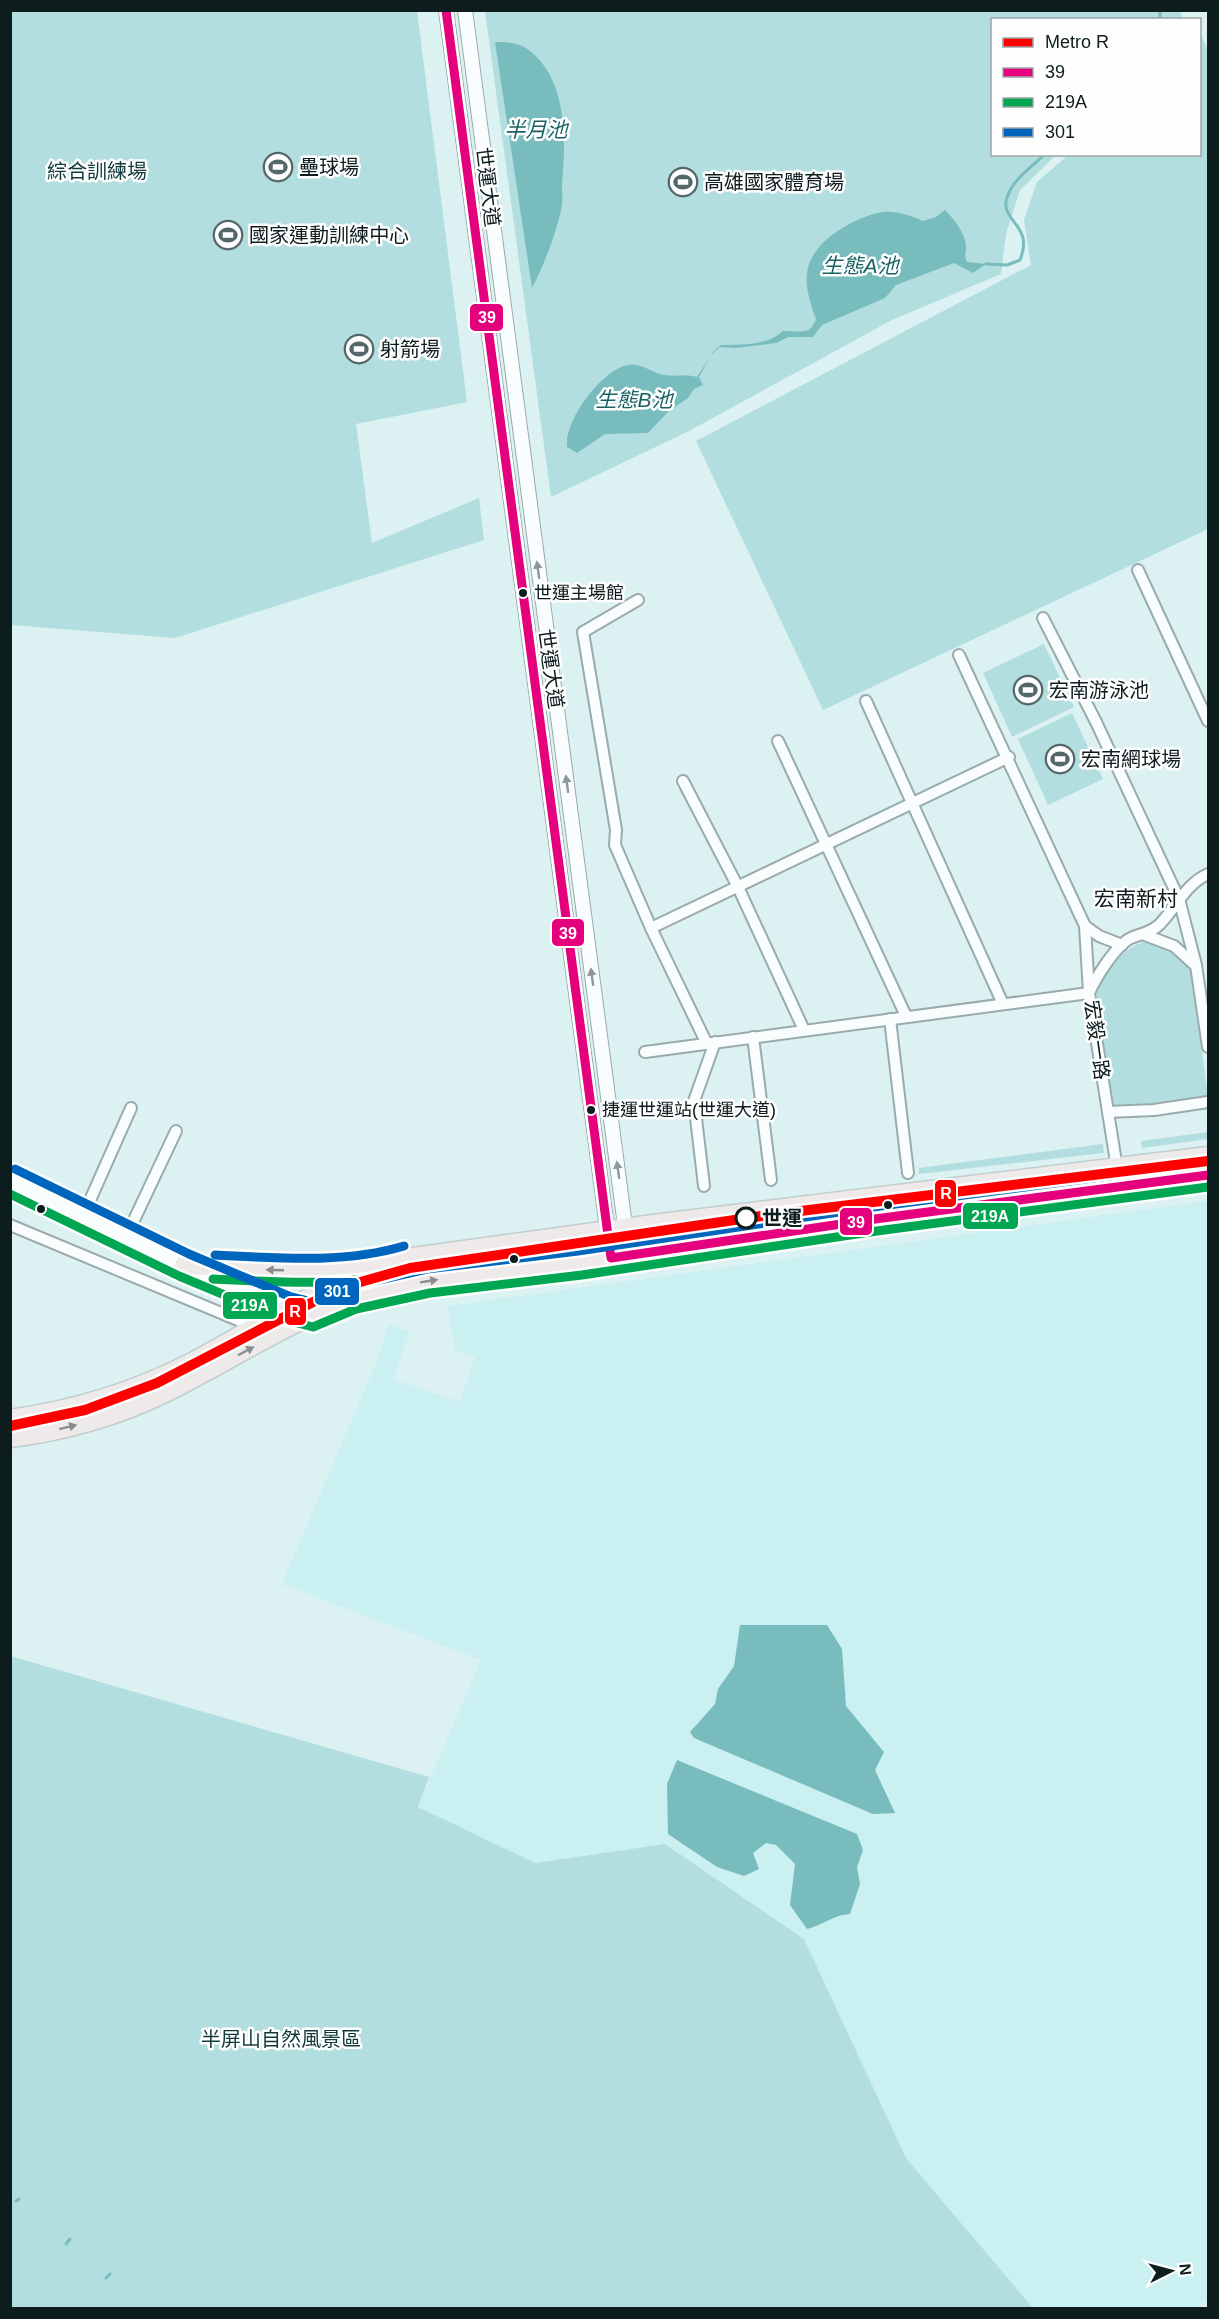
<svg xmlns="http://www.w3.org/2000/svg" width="1219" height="2319" font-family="Helvetica,'Noto Sans TC',sans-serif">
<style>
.built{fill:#caf0f1}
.green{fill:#b3dee0}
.water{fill:#78bcbe}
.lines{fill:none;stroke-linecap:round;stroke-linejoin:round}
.stream{stroke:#78bcbe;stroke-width:3}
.minor-casing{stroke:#9aabac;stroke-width:14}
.tertiary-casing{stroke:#9aabac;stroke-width:16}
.primary-casing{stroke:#c2cdcd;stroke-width:21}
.minor{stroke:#fafdfd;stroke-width:10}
.tertiary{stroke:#fafdfd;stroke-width:14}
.primary{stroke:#efeaea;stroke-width:18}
.bus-1-casing{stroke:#fefefe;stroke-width:14}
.bus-2-casing{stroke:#fefefe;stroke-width:14}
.bus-3-casing{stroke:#fefefe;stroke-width:14}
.bus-1{stroke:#e5007d;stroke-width:9}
.bus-2{stroke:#00a651;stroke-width:9}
.bus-3{stroke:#0065bd;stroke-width:9}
.metro-1-casing{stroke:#fefefe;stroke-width:15}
.metro-1{stroke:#f00;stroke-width:10}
.oneway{fill:#8f9898}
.oneway2{fill:#898d8e}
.bus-dot{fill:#0d1c1d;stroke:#fefefe;stroke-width:2}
.stop-dot{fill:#fefefe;stroke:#0d1c1d;stroke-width:3}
.labels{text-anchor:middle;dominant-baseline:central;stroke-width:5;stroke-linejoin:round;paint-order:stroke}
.bus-label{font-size:18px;fill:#0d1c1d;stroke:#fefefe;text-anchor:start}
.poi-label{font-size:20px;fill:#0d1c1d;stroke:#fefefe;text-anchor:start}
.park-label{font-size:20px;fill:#103a3c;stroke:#fefefe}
.street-label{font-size:20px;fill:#0d1c1d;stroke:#fefefe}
.stop-label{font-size:20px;font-weight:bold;fill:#0d1c1d;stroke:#fefefe;text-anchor:start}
.water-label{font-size:21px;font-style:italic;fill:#196264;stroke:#fefefe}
.neighbourhood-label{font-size:21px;fill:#0d1c1d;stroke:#fefefe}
.line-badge{stroke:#fefefe;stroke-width:2}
.badge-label{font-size:16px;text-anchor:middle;font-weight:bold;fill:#fff}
</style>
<rect width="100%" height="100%" fill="#dbf1f2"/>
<!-- built -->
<polygon class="built" points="1208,1201 1208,2299 1197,2308 1033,2308 906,2158 804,1939 665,1844 535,1863 418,1807 481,1660 282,1584 376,1363 389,1324 410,1332 393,1379 460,1402 475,1357 455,1351 448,1306"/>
<!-- green -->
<g class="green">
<polygon points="1179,10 1183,19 992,20 992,154 1056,155 1020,190 1006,234 1001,274 892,320 689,431 551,497 485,11"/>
<polygon points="10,11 417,11 467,402 356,424 372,543 479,498 484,540 175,638 11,625"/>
<polygon points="1200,33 1208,50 1208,529 823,710 696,441 1031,265 1024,220 1037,182 1068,155 1200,154"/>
<polygon points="1044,644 1074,707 1012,737 983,673"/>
<polygon points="1072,713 1103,779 1048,805 1018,739"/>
<path d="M1146,941L1171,951L1191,969L1208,1096L1158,1105L1114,1106L1096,993C1106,969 1120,949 1146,941Z"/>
<polygon points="1208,1132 1208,1139 1142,1148 1141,1141"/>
<polygon points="1103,1144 1104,1153 919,1174 919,1168"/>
<polygon points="10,1656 429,1777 418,1807 535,1863 665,1844 804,1939 906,2158 1033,2308 11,2308"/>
</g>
<!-- water -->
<g class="water">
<path d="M495,42C505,42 517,42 526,48C568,77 566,139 562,183C562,192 563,202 561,211C554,238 545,263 532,288Z"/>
<path d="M945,210C954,219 966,234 966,247C966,254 964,256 967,262L986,264L973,273L954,263L896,285L885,298L822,325L813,337H788L776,343L735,348L720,347L711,355L699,377L703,385L694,389L688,398L668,412L648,433L605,434L577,453L567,447C564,421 599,374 624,366C640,361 650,372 664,375C675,377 686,374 697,377L713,352L721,345C741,345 767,346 783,331C798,331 811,336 816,319C811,306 805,288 807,273C810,243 851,219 878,213C891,209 911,215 923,221L936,217Z"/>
<polygon points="740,1625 827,1625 842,1649 846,1706 884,1752 875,1770 895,1813 873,1814 694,1738 690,1732 715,1704 718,1689 734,1666"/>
<path d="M677,1760L857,1834L863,1850L857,1867L860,1884L850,1914C832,1915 824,1925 807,1929L790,1905L795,1864L776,1845L766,1843L753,1853L759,1869L744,1876L717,1867L668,1834L667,1784Z"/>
</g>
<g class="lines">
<!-- stream -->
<g class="stream">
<polyline points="1160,20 1160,10"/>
<path d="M986,264L1007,265L1020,260C1037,218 987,223 1014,184C1022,173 1035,164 1045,154"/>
<polyline points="16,2201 19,2199"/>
<polyline points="66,2244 70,2239"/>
<polyline points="106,2278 110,2274"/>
</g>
<!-- minor casing -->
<g class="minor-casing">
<g id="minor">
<polyline points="1138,570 1208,721"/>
<polyline points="638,600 583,632 616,830 615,845 651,928 707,1044"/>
<polyline points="1043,618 1096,722 1179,899 1196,965 1208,1047"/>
<polyline points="959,655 1085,926 1099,936 1122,945"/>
<polyline points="866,701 1003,1004"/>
<polyline points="778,741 906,1016"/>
<polyline points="683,781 738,887 804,1030"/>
<polyline points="651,928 1009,757"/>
<polyline points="1145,935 1174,946 1195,965"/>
<polyline points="890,1019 908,1173"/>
<polyline points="753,1037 771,1180"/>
<polyline points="645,1052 1089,993 1085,926"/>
<polyline points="1108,1112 1154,1110 1208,1102"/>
<polyline points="704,1186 694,1101 715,1042"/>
<path d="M1120,1187L1089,993C1096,977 1116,945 1131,938C1142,933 1151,933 1160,924C1177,906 1186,884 1208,874"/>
<polyline points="83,1216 131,1108"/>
<polyline points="10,1225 257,1328"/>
<polyline points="126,1237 176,1131"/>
</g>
</g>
<!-- tertiary casing -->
<g class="tertiary-casing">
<g id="tertiary">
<polyline points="446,10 611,1258"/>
<polyline points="465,10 629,1256"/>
<polyline points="10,1180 184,1265 294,1310"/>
</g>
</g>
<!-- primary casing -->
<g class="primary-casing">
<g id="primary">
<polyline points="184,1265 279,1270 368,1268"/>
<path d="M10,1419C73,1410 136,1391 192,1362C263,1324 334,1276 413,1257L653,1224L1208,1156"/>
<path d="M10,1438C62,1432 118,1416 165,1393C235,1359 302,1311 378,1292C460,1271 546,1268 630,1256C822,1226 1015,1202 1208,1175"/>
</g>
</g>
<!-- minor -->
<use href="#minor" class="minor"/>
<!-- tertiary -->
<use href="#tertiary" class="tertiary"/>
<!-- primary -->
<use href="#primary" class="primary"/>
<!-- bus-1 casing -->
<g class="bus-1-casing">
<polyline id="bus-1" points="446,10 611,1258 875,1219 1208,1175"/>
</g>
<!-- bus-2 casing -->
<g class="bus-2-casing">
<g id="bus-2">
<polyline points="10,1194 179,1276 282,1319 313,1327 356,1309 430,1293 582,1275 877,1231 1208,1187"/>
<path d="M213,1279C278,1282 348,1288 410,1270"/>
</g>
</g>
<!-- bus-3 casing -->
<g class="bus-3-casing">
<g id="bus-3">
<polyline points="15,1169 189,1254 291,1297 312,1302 348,1287 427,1269 578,1251 873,1207 1206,1163"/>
<path d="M215,1255C277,1258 344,1264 404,1246"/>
</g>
</g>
<!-- bus-1 -->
<use href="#bus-1" class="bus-1"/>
<!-- bus-2 -->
<use href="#bus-2" class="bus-2"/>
<!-- bus-3 -->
<use href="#bus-3" class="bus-3"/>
<!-- metro-1 casing -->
<g class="metro-1-casing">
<polyline id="metro-1" points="10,1426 85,1410 157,1383 313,1302 357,1283 410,1268 768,1215 1208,1161"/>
</g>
<!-- metro-1 -->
<use href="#metro-1" class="metro-1"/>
</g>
<!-- one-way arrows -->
<defs><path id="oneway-solid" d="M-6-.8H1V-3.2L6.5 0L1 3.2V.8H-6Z" transform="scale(1.5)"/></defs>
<g class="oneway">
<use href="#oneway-solid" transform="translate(538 570) rotate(-98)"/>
<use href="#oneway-solid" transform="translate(567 784) rotate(-98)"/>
<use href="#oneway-solid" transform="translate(592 977) rotate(-98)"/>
<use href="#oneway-solid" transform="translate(618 1170) rotate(-98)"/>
</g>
<g class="oneway2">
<use href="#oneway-solid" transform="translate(275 1270) rotate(-178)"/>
<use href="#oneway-solid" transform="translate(429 1281) rotate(-9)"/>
<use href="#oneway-solid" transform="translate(246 1351) rotate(-28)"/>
<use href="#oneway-solid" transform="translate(68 1427) rotate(-14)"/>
</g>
<!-- icons -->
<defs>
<g id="stadium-ring" transform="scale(1.5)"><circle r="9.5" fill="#fefefe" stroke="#556768" stroke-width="1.5"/><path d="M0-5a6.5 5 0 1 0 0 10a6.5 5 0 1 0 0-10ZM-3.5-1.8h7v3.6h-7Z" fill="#556768"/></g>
</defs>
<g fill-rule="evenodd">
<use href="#stadium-ring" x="278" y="167"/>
<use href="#stadium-ring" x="683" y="182"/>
<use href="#stadium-ring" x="228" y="235"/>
<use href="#stadium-ring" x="359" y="349"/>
<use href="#stadium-ring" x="1028" y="690"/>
<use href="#stadium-ring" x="1060" y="759"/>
</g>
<!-- markers -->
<g class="bus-dot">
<circle cx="523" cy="593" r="5"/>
<circle cx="591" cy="1110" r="5"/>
<circle cx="888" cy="1205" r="5"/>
<circle cx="41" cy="1209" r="5"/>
<circle cx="514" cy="1259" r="5"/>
</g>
<circle class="stop-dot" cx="746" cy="1218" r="10"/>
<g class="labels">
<!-- bus labels -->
<g class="bus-label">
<text x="534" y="593">世運主場館</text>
<text x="602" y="1110">捷運世運站(世運大道)</text>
</g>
<!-- poi labels -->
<g class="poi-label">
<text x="299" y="167">壘球場</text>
<text x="704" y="182">高雄國家體育場</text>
<text x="249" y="235">國家運動訓練中心</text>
<text x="380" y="349">射箭場</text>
<text x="1049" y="690">宏南游泳池</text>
<text x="1081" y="759">宏南網球場</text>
</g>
<!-- park labels -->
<g class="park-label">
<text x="97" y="171">綜合訓練場</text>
<text x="281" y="2039">半屏山自然風景區</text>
</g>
<!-- street labels -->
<g class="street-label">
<text transform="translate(488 187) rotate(83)">世運大道</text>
<text transform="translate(551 669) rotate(82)">世運大道</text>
<text transform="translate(1097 1040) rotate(82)">宏毅一路</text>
</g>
<!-- stop labels -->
<g class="stop-label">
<text x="762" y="1218">世運</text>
</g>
<!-- water labels -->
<g class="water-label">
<text x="536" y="129">半月池</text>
<text x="860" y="265">生態A池</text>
<text x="634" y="399">生態B池</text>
</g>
<!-- neighbourhood labels -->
<g class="neighbourhood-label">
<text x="1136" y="898">宏南新村</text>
</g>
</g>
<g class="line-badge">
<rect x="469" y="303" width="35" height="29" rx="6" fill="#e5007d"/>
<rect x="551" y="918" width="34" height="29" rx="6" fill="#e5007d"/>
<rect x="934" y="1179" width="23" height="29" rx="6" fill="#f00"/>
<rect x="962" y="1202" width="57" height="28" rx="6" fill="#00a651"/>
<rect x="839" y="1207" width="34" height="29" rx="6" fill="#e5007d"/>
<rect x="314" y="1277" width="46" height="29" rx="6" fill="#0065bd"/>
<rect x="222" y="1291" width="56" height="29" rx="6" fill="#00a651"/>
<rect x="284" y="1297" width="23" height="29" rx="6" fill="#f00"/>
</g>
<g class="badge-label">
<text x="487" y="323">39</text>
<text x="568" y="939">39</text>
<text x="946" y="1199">R</text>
<text x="990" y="1222">219A</text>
<text x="856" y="1228">39</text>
<text x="337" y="1297">301</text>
<text x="250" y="1311">219A</text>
<text x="295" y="1317">R</text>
</g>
<!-- border -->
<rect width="1219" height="2319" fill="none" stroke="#0d1c1d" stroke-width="24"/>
<!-- legend -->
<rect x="991" y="18" width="210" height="138" fill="#fefefe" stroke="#9ea4a4" stroke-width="1.5"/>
<rect x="1003" y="38" width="30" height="9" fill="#ff0000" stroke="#9ea4a4" stroke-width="1.5"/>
<text x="1045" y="48" font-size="18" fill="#0d1c1d">Metro R</text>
<rect x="1003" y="68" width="30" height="9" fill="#e5007d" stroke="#9ea4a4" stroke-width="1.5"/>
<text x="1045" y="78" font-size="18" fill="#0d1c1d">39</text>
<rect x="1003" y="98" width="30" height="9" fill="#00a651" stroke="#9ea4a4" stroke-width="1.5"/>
<text x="1045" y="108" font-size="18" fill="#0d1c1d">219A</text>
<rect x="1003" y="128" width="30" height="9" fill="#0065bd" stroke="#9ea4a4" stroke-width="1.5"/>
<text x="1045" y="138" font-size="18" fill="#0d1c1d">301</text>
<!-- north arrow -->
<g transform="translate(1171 2271) rotate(84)" stroke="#fefefe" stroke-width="4.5" paint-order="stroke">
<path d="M0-4.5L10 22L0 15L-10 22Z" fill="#0d1c1d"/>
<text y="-9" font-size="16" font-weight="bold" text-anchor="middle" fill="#0d1c1d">N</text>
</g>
</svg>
